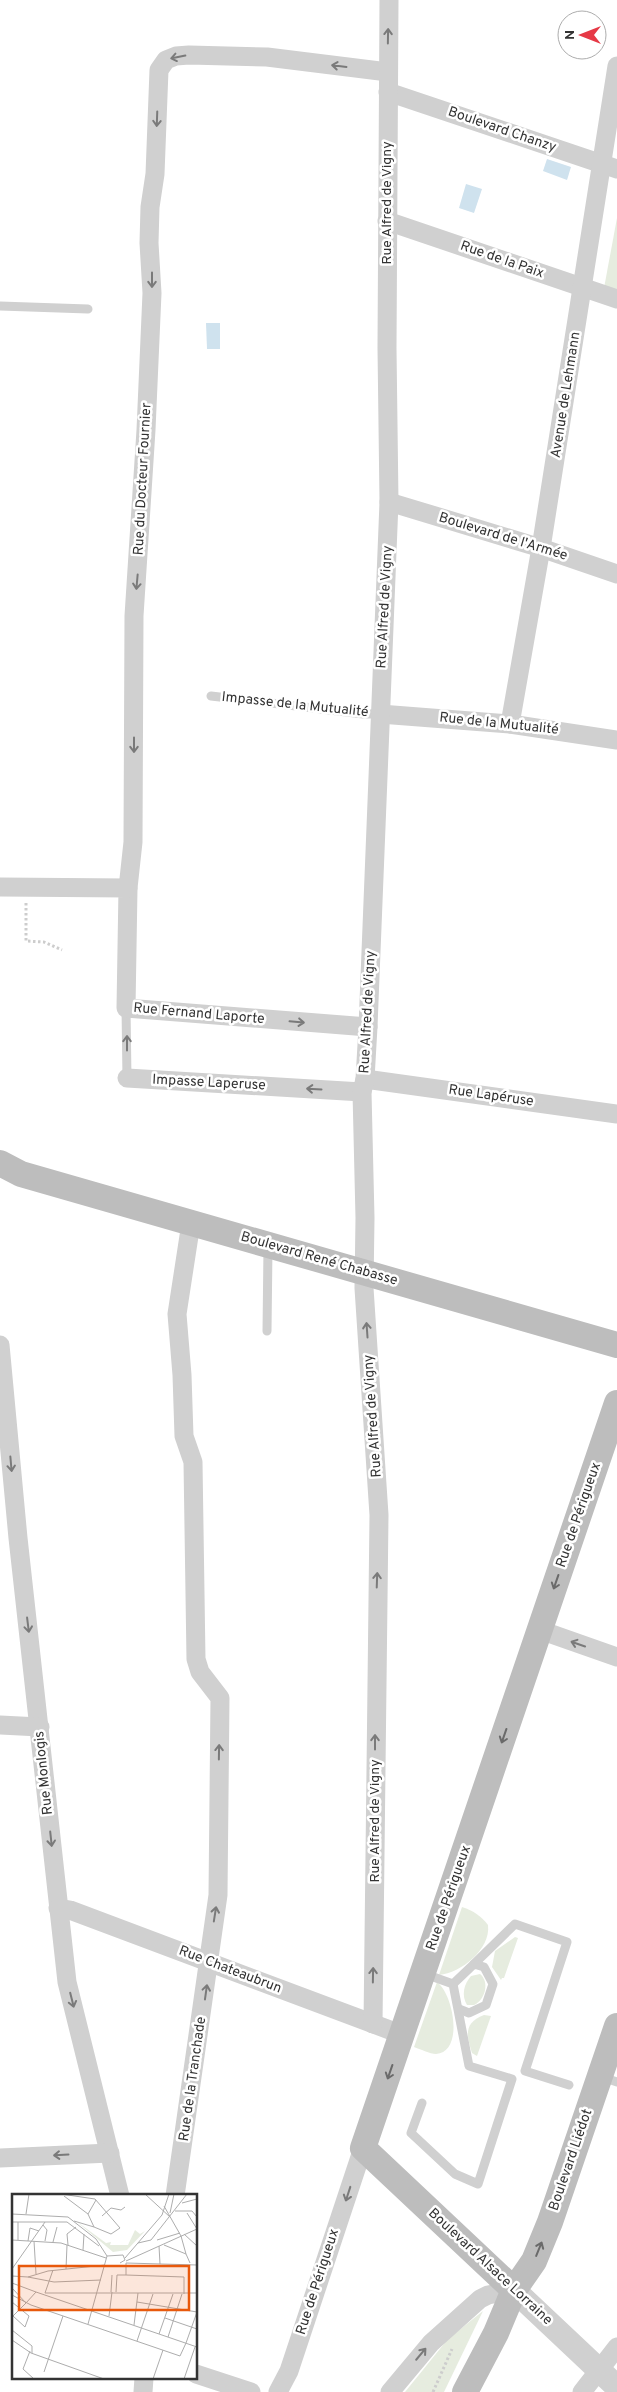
<svg xmlns="http://www.w3.org/2000/svg" width="617" height="2392" font-family="Overpass,sans-serif">
<style>
.green{fill:#e6ecdf}
.water{fill:#cfe2ee}
.lines{fill:none;stroke-linecap:round;stroke-linejoin:round}
.path{stroke:#cdcdcd;stroke-width:3;stroke-dasharray:2.5 2.5;stroke-linecap:butt}
.service{stroke:#d0d0d0;stroke-width:9}
.minor{stroke:#d0d0d0;stroke-width:19}
.tertiary{stroke:#d0d0d0;stroke-width:24}
.secondary{stroke:#bdbdbd;stroke-width:26}
.oneway{stroke:#7a7a7a}
.oneway2{stroke:#6a6a6a}
.labels{text-anchor:middle;dominant-baseline:central;stroke-width:5;stroke-linejoin:round;paint-order:stroke}
.street-label{font-size:14px;fill:#333;stroke:#fff}
.inset-road{fill:none;stroke:#adadad;stroke-width:1}
.view{fill:#e8590c;fill-opacity:0.15;stroke:#e8590c;stroke-width:2.5}
.inset-edge{fill:none;stroke:#333;stroke-width:2.5}
</style>
<rect width="100%" height="100%" fill="#fff"/>
<!-- green -->
<g class="green">
<polygon points="617,218 617,293 604,288"/>
<path d="M462,1907C474,1911 481,1916 488,1925C491,1949 461,1973 439,1975Z"/>
<polygon points="515,1937 518,1938 504,1978 502,1978 501,1980 492,1967 495,1951"/>
<path d="M480,1974C490,1982 485,2000 474,2005H467C461,1995 464,1984 471,1976Z"/>
<path d="M437,1982C454,1995 464,2052 436,2054C430,2054 420,2049 414,2047Z"/>
<path d="M484,2015L491,2016L477,2056L472,2053C466,2034 464,2023 484,2015Z"/>
<polygon points="483,2311 444,2392 405,2392 448,2339"/>
</g>
<!-- water -->
<g class="water">
<polygon points="547,159 571,167 567,180 543,171"/>
<polygon points="466,184 482,189 474,213 459,208"/>
<polygon points="206,323 220,323 220,349 207,349"/>
</g>
<g class="lines">
<!-- path -->
<g class="path">
<polyline points="26,903 26,941 44,942 62,950"/>
<polyline points="433,2392 452,2349"/>
</g>
<!-- service -->
<g class="service">
<polyline points="0,306 88,309"/>
<polyline points="211,696 363,714 380,714"/>
<polyline points="126,1008 127,1078"/>
<polyline points="267,1331 268,1248"/>
<polyline points="474,1964 515,1924 567,1942 525,2071 569,2085"/>
<polyline points="453,1984 474,1964 484,1967 493,1984 486,2005 469,2013 459,2009"/>
<polyline points="602,2077 617,2082"/>
<polyline points="422,2103 411,2133 455,2174 478,2184 512,2079 469,2066 453,1984 425,1974"/>
</g>
<!-- minor -->
<g class="minor">
<polyline points="388,92 617,169"/>
<polyline points="387,221 617,299"/>
<polyline points="389,502 541,548 617,574"/>
<polyline points="380,714 510,724 617,740"/>
<polyline points="510,724 541,548 617,66"/>
<polyline points="0,887 128,888 126,1008 368,1027"/>
<polyline points="128,888 133,842 134,616 146,430 152,293 149,243 150,207 155,174 159,70 166,60 176,56 189,55 267,57 388,72"/>
<polyline points="127,1078 362,1092"/>
<polyline points="365,1079 617,1114"/>
<polyline points="0,1345 18,1538 67,1982 120,2196"/>
<polyline points="540,1630 617,1657"/>
<polyline points="0,1725 40,1727"/>
<polyline points="58,1908 70,1910 403,2035"/>
<polyline points="373,2024 379,1515 364,1288 365,1218 362,1092 365,1079 368,1027 389,502 387,348 389,0"/>
<polyline points="0,2158 110,2153"/>
<polyline points="175,2196 218,1895 220,1698 200,1672 196,1659 193,1462 184,1436 182,1375 177,1314 191,1223"/>
<polyline points="196,2374 251,2392"/>
<polyline points="143,2392 144,2378"/>
<polyline points="278,2392 289,2371 363,2148"/>
<polyline points="390,2392 431,2343 480,2299 488,2295 514,2290"/>
<polyline points="582,2392 617,2347"/>
</g>
<!-- tertiary -->
<polyline class="tertiary" points="514,2290 617,2387"/>
<!-- secondary -->
<g class="secondary">
<polyline points="0,1163 21,1174 617,1345"/>
<polyline points="514,2290 363,2148 617,1403"/>
<polyline points="465,2392 496,2333 514,2290 534,2261 550,2222 617,2026"/>
</g>
</g>
<!-- one-way arrows -->
<defs><path id="oneway-shaft" d="M-6 0H5M1.5-3L5.5 0L1.5 3" fill="none" stroke-width="1.6" stroke-linecap="round" stroke-linejoin="round" transform="scale(1.25)"/></defs>
<g class="oneway">
<use href="#oneway-shaft" transform="translate(388 36) rotate(-89)"/>
<use href="#oneway-shaft" transform="translate(178 57) rotate(169)"/>
<use href="#oneway-shaft" transform="translate(339 66) rotate(-173)"/>
<use href="#oneway-shaft" transform="translate(157 119) rotate(92)"/>
<use href="#oneway-shaft" transform="translate(152 280) rotate(90)"/>
<use href="#oneway-shaft" transform="translate(137 582) rotate(95)"/>
<use href="#oneway-shaft" transform="translate(134 745) rotate(90)"/>
<use href="#oneway-shaft" transform="translate(297 1022) rotate(5)"/>
<use href="#oneway-shaft" transform="translate(127 1043) rotate(-90)"/>
<use href="#oneway-shaft" transform="translate(314 1089) rotate(-177)"/>
<use href="#oneway-shaft" transform="translate(367 1330) rotate(-94)"/>
<use href="#oneway-shaft" transform="translate(11 1464) rotate(85)"/>
<use href="#oneway-shaft" transform="translate(377 1580) rotate(-88)"/>
<use href="#oneway-shaft" transform="translate(28 1625) rotate(83)"/>
<use href="#oneway-shaft" transform="translate(578 1644) rotate(-161)"/>
<use href="#oneway-shaft" transform="translate(375 1742) rotate(-90)"/>
<use href="#oneway-shaft" transform="translate(219 1752) rotate(-89)"/>
<use href="#oneway-shaft" transform="translate(51 1839) rotate(84)"/>
<use href="#oneway-shaft" transform="translate(215 1914) rotate(-81)"/>
<use href="#oneway-shaft" transform="translate(373 1975) rotate(-89)"/>
<use href="#oneway-shaft" transform="translate(206 1992) rotate(-82)"/>
<use href="#oneway-shaft" transform="translate(72 2000) rotate(76)"/>
<use href="#oneway-shaft" transform="translate(61 2155) rotate(177)"/>
<use href="#oneway-shaft" transform="translate(348 2194) rotate(108)"/>
<use href="#oneway-shaft" transform="translate(421 2354) rotate(-50)"/>
</g>
<g class="oneway2">
<use href="#oneway-shaft" transform="translate(556 1582) rotate(109)"/>
<use href="#oneway-shaft" transform="translate(504 1736) rotate(109)"/>
<use href="#oneway-shaft" transform="translate(390 2072) rotate(109)"/>
<use href="#oneway-shaft" transform="translate(539 2249) rotate(-68)"/>
</g>
<g class="labels">
<!-- street labels -->
<g class="street-label">
<text transform="translate(502 130) rotate(19)">Boulevard Chanzy</text>
<text transform="translate(387 203) rotate(-90)">Rue Alfred de Vigny</text>
<text transform="translate(502 260) rotate(19)">Rue de la Paix</text>
<text transform="translate(566 395) rotate(-81)">Avenue de Lehmann</text>
<text transform="translate(143 479) rotate(-87)">Rue du Docteur Fournier</text>
<text transform="translate(503 537) rotate(17)">Boulevard de l'Armée</text>
<text transform="translate(385 607) rotate(-87)">Rue Alfred de Vigny</text>
<text transform="translate(295 705) rotate(6)">Impasse de la Mutualité</text>
<text transform="translate(499 724) rotate(6)">Rue de la Mutualité</text>
<text transform="translate(368 1012) rotate(-87)">Rue Alfred de Vigny</text>
<text transform="translate(199 1014) rotate(5)">Rue Fernand Laporte</text>
<text transform="translate(209 1083) rotate(3)">Impasse Laperuse</text>
<text transform="translate(491 1096) rotate(8)">Rue Lapéruse</text>
<text transform="translate(319 1259) rotate(16)">Boulevard René Chabasse</text>
<text transform="translate(373 1416) rotate(-94)">Rue Alfred de Vigny</text>
<text transform="translate(579 1515) rotate(-71)">Rue de Périgueux</text>
<text transform="translate(44 1773) rotate(-96)">Rue Monlogis</text>
<text transform="translate(375 1821) rotate(-90)">Rue Alfred de Vigny</text>
<text transform="translate(449 1898) rotate(-71)">Rue de Périgueux</text>
<text transform="translate(230 1970) rotate(21)">Rue Chateaubrun</text>
<text transform="translate(193 2079) rotate(-82)">Rue de la Tranchade</text>
<text transform="translate(571 2160) rotate(-71)">Boulevard Liédot</text>
<text transform="translate(490 2267) rotate(43)">Boulevard Alsace Lorraine</text>
<text transform="translate(318 2282) rotate(-72)">Rue de Périgueux</text>
</g>
</g>
<!-- overview -->
<g transform="translate(12 2194)">
<rect width="185" height="185" fill="#fff"/>
<path d="M64,27L94,49L99,48L98,51H116L123,36L128,40L133,37L115,56L101,58Z" fill="#e6ecdf"/>
<path class="inset-road" d="M49,0L83,5L108,34L99,40L82,33M133,0L158,23M52,2L76,20L82,33L62,27M170,9L185,5M152,12L169,42M163,17H180L185,23M158,19L162,0M175,19L185,35M0,20L56,23L84,45L95,62M14,20L17,0M76,20L84,6M90,22L99,14L109,16L113,13M0,28H55L87,52M31,31L35,36L33,47M172,40L185,52M169,42L174,60M0,46L49,49L94,64M6,46V28M145,46L168,39M16,47L18,34L27,37M22,47L24,80M41,48L45,33M126,49L139,46L175,0M56,51L55,40L64,33M152,51L174,60L178,69M147,52L148,70M71,56L72,40M95,62L111,61L113,66L108,69M113,64L150,21L157,0M114,67L185,35M0,75L33,28M54,75L55,51M114,81L172,83V100M0,82L16,83L36,77L93,71M16,83L42,88L89,86M0,89L24,98M0,94L14,109L0,123M99,98L100,81M104,98L105,81H114V69L185,71M33,99H185M33,99L41,76M0,101L19,111L168,162L174,149M0,108L17,122L13,133L1,122M125,108L185,118M14,109L24,98L185,153M97,122L100,98M153,124L185,135M76,130L95,62M122,131L126,99M0,136L20,152V159M147,140L161,100M156,143L170,100M0,146L19,159L92,185M125,147L141,100M174,149L185,118M18,157L11,175L22,185M32,178L51,122M141,185L151,156M172,185L183,153"/>
<path class="view" d="M7,72H177V116H7Z"/>
<rect width="185" height="185" class="inset-edge"/>
</g>
<!-- north arrow -->
<g transform="translate(582 35) rotate(270)"><circle r="24" fill="#ffffff" stroke="#adadad"/>
<path d="M0-4L9 19L0 12L-9 19Z" fill="#e63946"/>
<text y="-8" font-size="14" font-weight="bold" text-anchor="middle" fill="#333333">N</text>
</g>
</svg>
